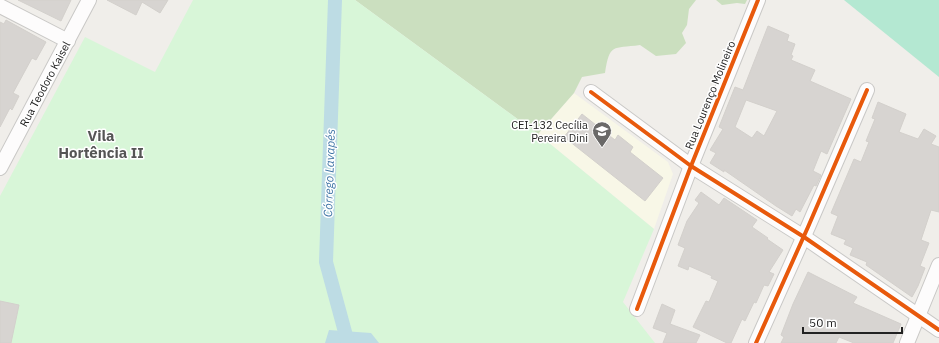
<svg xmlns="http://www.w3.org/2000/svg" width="939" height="343" font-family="'IBM Plex Sans',sans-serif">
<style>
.education{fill:#f8f7e7}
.forest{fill:#cbdfbf}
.park{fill:#d8f6d8}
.pitch{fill:#b4e8d2}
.water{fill:#bddce4}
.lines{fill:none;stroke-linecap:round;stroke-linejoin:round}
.canal{stroke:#bddce4;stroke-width:14}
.building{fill:#d7d4d1;stroke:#d3d0cc;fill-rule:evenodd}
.minor-casing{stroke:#c9c8c6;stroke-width:16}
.minor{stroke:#fdfcfc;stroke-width:14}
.cycleway-casing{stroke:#fff;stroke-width:6}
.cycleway{stroke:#e8590c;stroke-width:4}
.labels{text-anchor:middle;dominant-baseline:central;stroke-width:3;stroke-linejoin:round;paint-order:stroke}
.street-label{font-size:11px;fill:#222;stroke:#fff}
.poi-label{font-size:11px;fill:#222;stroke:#fff;text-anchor:end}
.water-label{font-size:12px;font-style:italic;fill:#4276a7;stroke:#fff}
.district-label{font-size:15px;font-weight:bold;fill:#555;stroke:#fff}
</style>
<rect width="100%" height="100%" fill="#f0eeea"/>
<!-- education -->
<polygon class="education" points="574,93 668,162 673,174 654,229 538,134"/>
<!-- forest -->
<g class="forest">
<path d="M355,0H696L689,9L687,25L682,33L686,43L676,54L656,56L640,45C612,49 610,43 605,73L582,77L574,93L538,134Z"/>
<polygon points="716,0 747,0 745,4 737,3 722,5"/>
</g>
<!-- park -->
<polygon class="park" points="193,0 355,0 538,134 654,229 623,302 655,343 0,343 0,196 85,37 155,72"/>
<!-- pitch -->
<polygon class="pitch" points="844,0 939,0 939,77"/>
<!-- water -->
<polygon class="water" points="329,330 371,333 379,343 325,343"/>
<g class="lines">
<!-- canal -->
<polyline class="canal" points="335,0 326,262 348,343"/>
</g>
<!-- building -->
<g class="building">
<polygon points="18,0 71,0 61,21"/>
<polygon points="107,0 168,0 160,13 142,2 136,15"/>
<polygon points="6,20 46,42 36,60 32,58 13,93 19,96 12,110 10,108 0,127 0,22 4,24"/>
<path d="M768,26L789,35L787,41L795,44L791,55L793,56L791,60L815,70L810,81L851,99L827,154L821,151L813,171L821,175L816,186L814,185L800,212L796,209L792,216L776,206L724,170V172L710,163L716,153L710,150L723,129L719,127L735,87L743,90ZM746,100L777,111L764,136L757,131L752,138L735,127Z"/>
<polygon points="878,102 906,114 899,132 918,139 924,129 936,136 931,144 939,147 939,212 931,210 921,240 929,243 920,266 925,268 918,286 912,297 866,265 867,262 850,255 853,248 844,244 846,240 831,234 838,216 831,213 854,159 861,162 869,142 866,141 875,119 872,118"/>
<polygon points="582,114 615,140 618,135 633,147 630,152 663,178 645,201 564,137"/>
<polygon points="701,192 719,205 724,198 757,220 752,227 768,238 767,239 783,250 769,272 774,274 768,286 764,285 756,303 754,302 745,321 742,319 731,343 727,343 693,327 706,301 709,302 718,281 711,278 712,276 689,266 688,270 678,266 685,248 678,245 687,221 699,203 695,200"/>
<polygon points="808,272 857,297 853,303 901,324 893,343 854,343 839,337 836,343 781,343 784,337 781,335 793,304"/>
<polygon points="0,301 19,305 11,343 0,343"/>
<polygon points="662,304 675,310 670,324 700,335 696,343 663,343 667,333 653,328"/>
</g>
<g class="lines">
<!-- minor casing -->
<g class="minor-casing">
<g id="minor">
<polyline points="0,6 68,41"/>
<polyline points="591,92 691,166 804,237 939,330"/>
<polyline points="0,168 89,0"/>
<polyline points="637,309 691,166 758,0"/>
<polyline points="756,343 808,227 867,90"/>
<polyline points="907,343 939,265"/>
</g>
</g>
<!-- minor -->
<use href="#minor" class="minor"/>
<!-- cycleway casing -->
<g class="cycleway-casing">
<g id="cycleway">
<polyline points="591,92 691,166 804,237 939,330"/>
<polyline points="637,309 691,166 758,0"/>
<polyline points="756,343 808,227 867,90"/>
</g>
</g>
<!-- cycleway -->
<use href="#cycleway" class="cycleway"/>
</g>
<!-- icons -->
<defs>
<g id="school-pin" transform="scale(1)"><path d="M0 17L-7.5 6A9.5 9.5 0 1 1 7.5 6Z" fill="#6a6968" stroke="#fff"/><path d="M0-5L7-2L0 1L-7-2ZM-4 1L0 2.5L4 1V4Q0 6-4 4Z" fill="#fff"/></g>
</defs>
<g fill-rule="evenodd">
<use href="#school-pin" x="602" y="131"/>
</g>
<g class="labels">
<!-- street labels -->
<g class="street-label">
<text transform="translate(45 84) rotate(-62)">Rua Teodoro Kaisel</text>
<text transform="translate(710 95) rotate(-68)">Rua Lourenço Molineiro</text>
</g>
<!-- poi labels -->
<g class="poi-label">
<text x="588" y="125">CEI-132 Cecília<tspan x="588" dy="13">Pereira Dini</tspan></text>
</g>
<!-- water labels -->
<g class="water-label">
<text transform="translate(329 173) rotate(-88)">Córrego Lavapés</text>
</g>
<!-- district labels -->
<g class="district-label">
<text x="101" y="135">Vila<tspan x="101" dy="17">Hortência II</tspan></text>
</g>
</g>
<!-- scale -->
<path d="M803 327v6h99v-6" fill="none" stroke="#222222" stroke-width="2"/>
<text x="809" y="327" font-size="12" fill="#222222" stroke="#ffffff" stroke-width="3" paint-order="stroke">50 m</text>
</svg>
